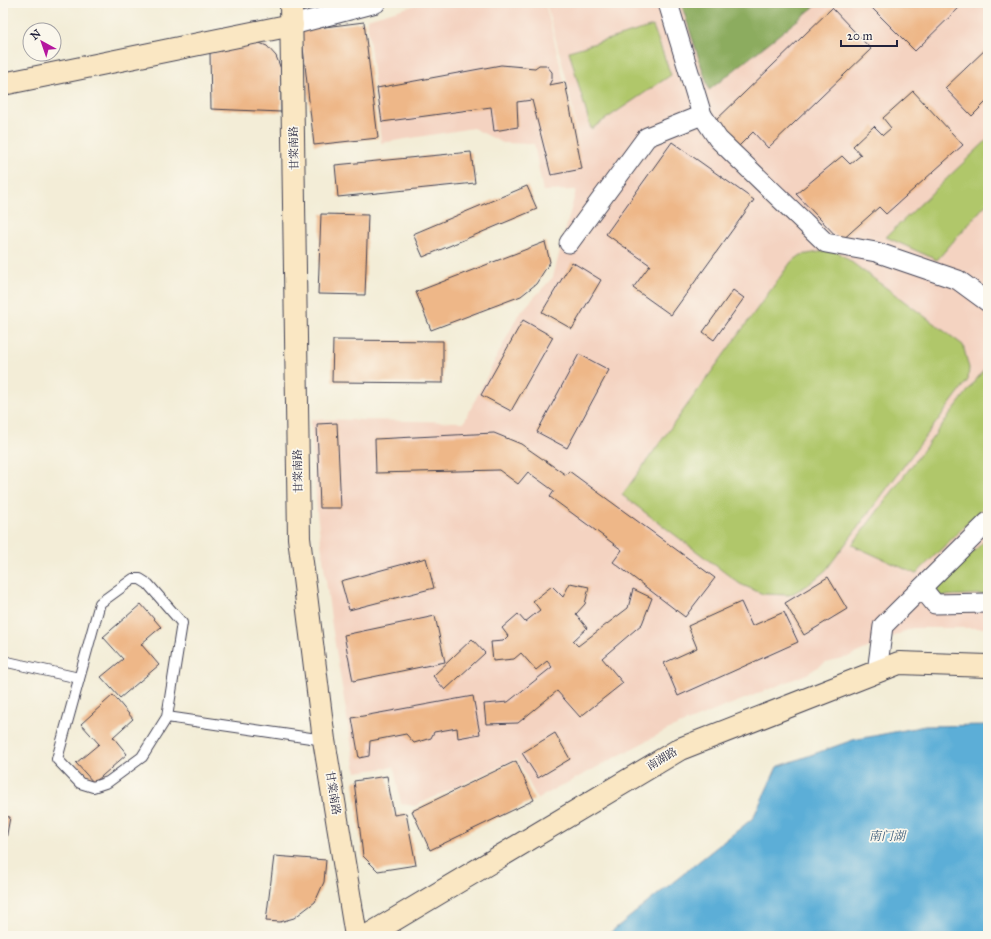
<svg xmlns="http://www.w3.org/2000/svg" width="991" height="939" font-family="'IM FELL Great Primer','Noto Serif SC',serif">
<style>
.built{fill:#f4d3c1}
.green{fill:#b0c76b;stroke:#697453}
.forest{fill:#8cac5f;stroke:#57674d}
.water{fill:#5baed7;stroke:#3e6889}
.building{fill:#eeb788}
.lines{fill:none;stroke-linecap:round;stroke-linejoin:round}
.lane-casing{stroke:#414052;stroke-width:12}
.street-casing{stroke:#414052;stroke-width:21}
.secondary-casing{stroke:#414052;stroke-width:24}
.lane{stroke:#fff;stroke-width:10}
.street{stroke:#fff;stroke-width:19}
.secondary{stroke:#fae7c3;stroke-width:22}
.labels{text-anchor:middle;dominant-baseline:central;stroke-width:3.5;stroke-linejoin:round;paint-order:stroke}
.street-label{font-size:11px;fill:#22223b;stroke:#fbf7ec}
.water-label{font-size:12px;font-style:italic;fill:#395a79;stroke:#fbf7ec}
</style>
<rect width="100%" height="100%" fill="#fbf7ec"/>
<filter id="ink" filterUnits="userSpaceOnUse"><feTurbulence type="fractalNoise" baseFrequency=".025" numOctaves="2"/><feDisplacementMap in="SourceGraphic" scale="8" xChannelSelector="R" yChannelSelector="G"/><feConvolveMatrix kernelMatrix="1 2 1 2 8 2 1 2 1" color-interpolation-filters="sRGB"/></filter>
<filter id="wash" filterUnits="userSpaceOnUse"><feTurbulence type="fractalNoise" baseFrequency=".012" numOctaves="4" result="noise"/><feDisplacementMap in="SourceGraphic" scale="16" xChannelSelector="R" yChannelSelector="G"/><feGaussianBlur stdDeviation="0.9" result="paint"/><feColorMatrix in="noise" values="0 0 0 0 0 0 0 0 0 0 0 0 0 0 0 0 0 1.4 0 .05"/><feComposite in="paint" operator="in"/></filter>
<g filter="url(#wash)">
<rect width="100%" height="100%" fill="#f3edd7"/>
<!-- built -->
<polygon class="built" points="423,3 545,3 581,151 566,78 546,3 988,3 988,628 912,628 850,656 826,662 807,674 669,729 537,799 517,759 415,806 401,804 394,767 356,772 332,626 317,513 311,419 464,422 518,315 553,277 576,190 543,191 534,144 503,143 473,128 381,143 367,19"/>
<!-- green -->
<g class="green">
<polygon points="653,26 671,75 591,129 569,51"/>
<polygon points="988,139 988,202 937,260 886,237"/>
<polygon points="825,251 838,252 963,345 969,368 968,380 826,570 808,585 790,595 763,594 740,584 622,495 791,262 801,255"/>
<polygon points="988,364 988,503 916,574 852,545"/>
<polygon points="988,537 988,594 940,596 936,589"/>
</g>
<!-- forest -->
<polygon class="forest" points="681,3 819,3 709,90"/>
<!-- water -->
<polygon class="water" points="988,725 988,936 606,936 753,818 777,767 853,740 925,726"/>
<g id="blocks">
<!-- building -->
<g class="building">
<polygon points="873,3 964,3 915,51 870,6"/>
<polygon points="832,8 871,49 768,148 753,132 736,149 712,124"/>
<polygon points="364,22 378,138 314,145 301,30"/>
<polygon points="257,42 267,46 276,56 281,69 281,112 211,109 210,53"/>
<polygon points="988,47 988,100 972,116 945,88"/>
<polygon points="501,65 535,68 539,65 546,65 552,72 552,79 549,85 565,82 582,169 551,175 532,100 517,102 518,127 494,131 491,107 382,122 377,88"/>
<polygon points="913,91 963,145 886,214 879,207 841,241 796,194 842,156 850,164 861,155 853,146 874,126 883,135 891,128 883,118"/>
<polygon points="672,142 754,200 671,315 633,288 650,265 606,234"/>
<polygon points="471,152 475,183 338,197 335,165"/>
<polygon points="527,186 537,209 423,257 413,234"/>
<polygon points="321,214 368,215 365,295 318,294"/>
<polygon points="545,242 550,262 536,284 521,296 431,330 416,292"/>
<polygon points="572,262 601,280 572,329 542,312"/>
<polygon points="733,290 744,298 714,340 703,332"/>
<polygon points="523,320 553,337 511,411 481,395"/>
<polygon points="333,340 443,341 443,383 332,382"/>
<polygon points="579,354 609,370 567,448 537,432"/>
<polygon points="337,423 341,508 320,508 317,424"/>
<polygon points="494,433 521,444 566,475 569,471 715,578 685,617 613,562 622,550 550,497 554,491 528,472 518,484 499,470 376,473 375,439"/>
<polygon points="426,558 434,588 349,610 341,581"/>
<polygon points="828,577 847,609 804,635 785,603"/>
<polygon points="570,583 589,587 585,604 576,614 587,628 573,641 578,646 628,608 633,589 652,598 642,624 602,658 623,683 580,717 557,691 518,723 486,724 484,704 508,702 552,667 547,661 536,670 521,653 514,659 493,661 491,642 503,641 508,636 502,628 518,614 525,622 540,610 533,601 552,586 563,597"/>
<polygon points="741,602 752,626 784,612 798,642 678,696 664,663 697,648 688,626"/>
<polygon points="141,604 161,627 141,644 159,665 120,698 101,677 123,659 103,637"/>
<polygon points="435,616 445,662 353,681 344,635"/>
<polygon points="472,639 485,653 445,690 433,676"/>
<polygon points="113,695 133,719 113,737 127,754 94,783 76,763 99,744 81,724"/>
<polygon points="473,696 480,734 458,738 457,728 434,732 431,738 414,743 406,734 370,741 369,756 359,758 352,718"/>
<polygon points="555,733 570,759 538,778 522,753"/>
<polygon points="516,761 534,800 430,850 412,811"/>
<polygon points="387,776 394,815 406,813 416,865 378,871 363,856 354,781"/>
<polygon points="3,816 10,817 4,851 3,851"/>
<polygon points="274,856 326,860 324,882 315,902 294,918 280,922 266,921"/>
</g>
</g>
</g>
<g filter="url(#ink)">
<use href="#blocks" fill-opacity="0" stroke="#414052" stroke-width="1"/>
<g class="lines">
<!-- lane casing -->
<g class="lane-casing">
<g id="lane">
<polyline points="3,661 79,678"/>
<polyline points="167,717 142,757 108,782 93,787 80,783 57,759 100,603 133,579 140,579 148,584 182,623 167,717 324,740"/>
</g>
</g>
<!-- street casing -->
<g class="street-casing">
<g id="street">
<polyline points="668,3 702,115 718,139 826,243 876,252 958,280 988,302"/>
<polyline points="292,25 376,3"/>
<polyline points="569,243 647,137 702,115"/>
<polyline points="922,588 935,604 988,603"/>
<polyline points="877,672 883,626 988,522"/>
</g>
</g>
<!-- secondary casing -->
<g class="secondary-casing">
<g id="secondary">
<polyline points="291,3 299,538 324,740 356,936"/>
<polyline points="3,84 292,25"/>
<polyline points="367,936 680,749 899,663 988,666"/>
</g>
</g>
<!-- lane -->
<use href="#lane" class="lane"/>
<!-- street -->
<use href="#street" class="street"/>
<!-- secondary -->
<use href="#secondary" class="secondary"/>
</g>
</g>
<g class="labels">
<!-- street labels -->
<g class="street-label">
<text transform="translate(294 148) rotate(-91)">甘棠南路</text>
<text transform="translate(298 471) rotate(-91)">甘棠南路</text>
<text transform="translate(662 759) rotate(-31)">南湖路</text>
<text transform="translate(333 793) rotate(81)">甘棠南路</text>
</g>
<!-- water labels -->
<g class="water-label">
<text x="887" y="836">南门湖</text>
</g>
</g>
<!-- margin -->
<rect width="991" height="939" fill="none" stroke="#fbf7ec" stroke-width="16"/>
<!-- north arrow -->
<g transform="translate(42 42) rotate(320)"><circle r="19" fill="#fbf7ec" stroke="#a4a2a5"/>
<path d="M0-3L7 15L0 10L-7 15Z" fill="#b5179e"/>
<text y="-6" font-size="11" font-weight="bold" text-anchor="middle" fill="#22223b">N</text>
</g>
<!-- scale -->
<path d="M841 40v6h56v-6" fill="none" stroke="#22223b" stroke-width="2"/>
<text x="847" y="40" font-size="12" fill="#22223b" stroke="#fbf7ec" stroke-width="3" paint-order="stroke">20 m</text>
</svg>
